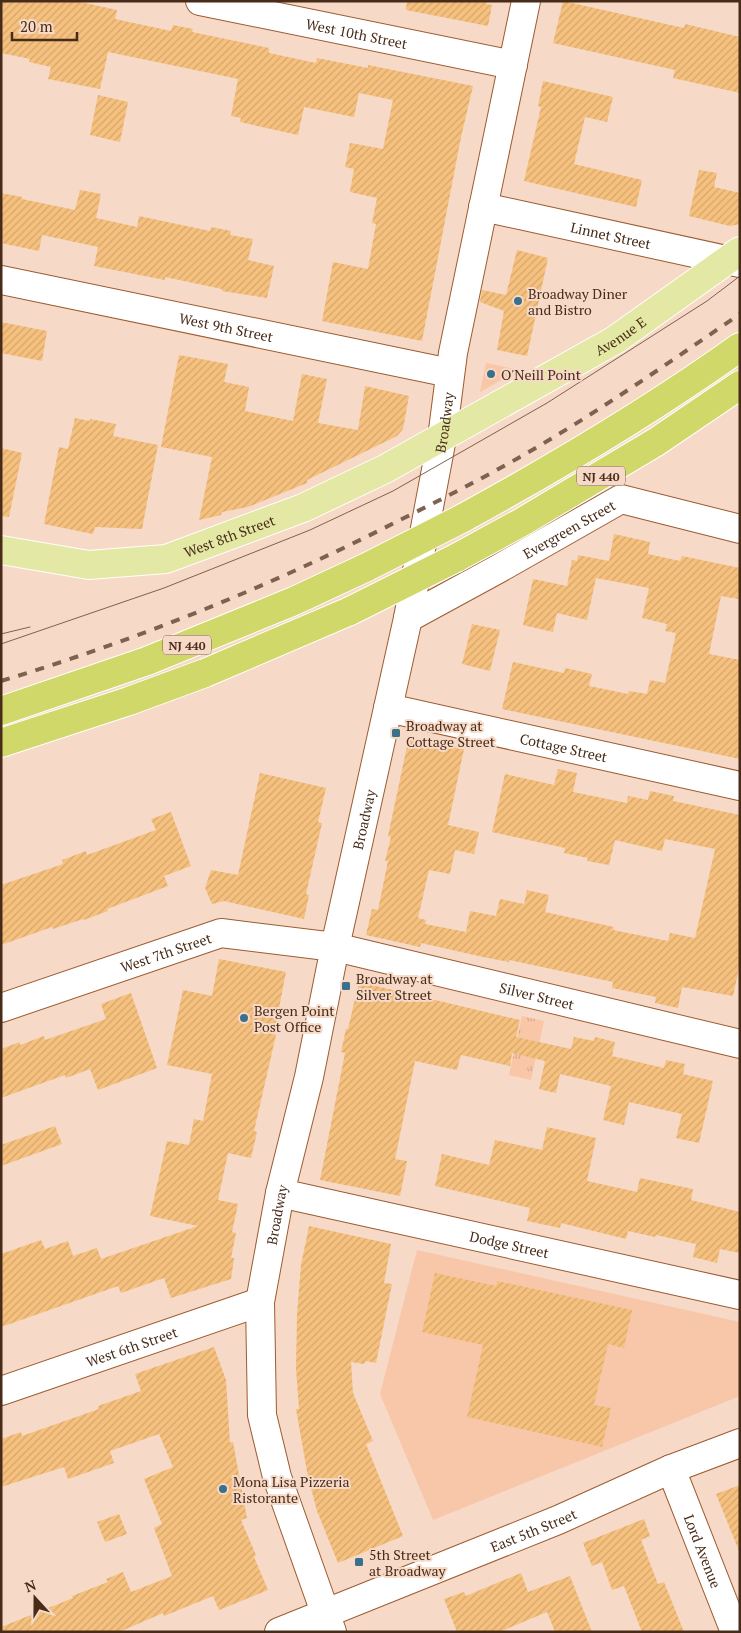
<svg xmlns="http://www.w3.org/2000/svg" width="741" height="1633" font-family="'PT Serif',serif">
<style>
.built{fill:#f8c7aa}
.grass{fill:url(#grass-tufts)}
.green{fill:#f9c6a7}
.building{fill:url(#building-hatch)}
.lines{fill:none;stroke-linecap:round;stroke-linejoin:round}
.minor-casing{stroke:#9d5b30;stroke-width:30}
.major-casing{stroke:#fff;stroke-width:30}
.highway-casing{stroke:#fff;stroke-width:30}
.minor{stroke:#fff;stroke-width:28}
.major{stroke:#e3e8a5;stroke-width:28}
.highway{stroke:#d0d869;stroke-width:28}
.tram{stroke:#7f614f;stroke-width:1}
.rail{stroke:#7f614f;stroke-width:4;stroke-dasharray:9 9;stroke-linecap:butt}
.highway-bridge-casing{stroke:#fff;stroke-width:30;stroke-linecap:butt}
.highway-bridge{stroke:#d0d869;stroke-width:28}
.poi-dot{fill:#3a708c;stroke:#f7d9c7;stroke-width:2}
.labels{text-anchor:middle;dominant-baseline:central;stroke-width:4;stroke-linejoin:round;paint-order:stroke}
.shield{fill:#f7d9c7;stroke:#7c5f4d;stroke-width:1}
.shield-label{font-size:12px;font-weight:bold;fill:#482b19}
.street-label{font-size:14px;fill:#482b19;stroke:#f7d9c7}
.poi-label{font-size:14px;fill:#482b19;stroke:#f7d9c7;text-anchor:start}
</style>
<defs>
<pattern id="grass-tufts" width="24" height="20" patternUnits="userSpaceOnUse" patternTransform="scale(1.25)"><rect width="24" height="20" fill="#f9c6a7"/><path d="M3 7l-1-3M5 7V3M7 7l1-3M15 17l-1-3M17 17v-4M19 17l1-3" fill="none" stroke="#d7aa8f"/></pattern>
<pattern id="building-hatch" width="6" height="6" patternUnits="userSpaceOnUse" patternTransform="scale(1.25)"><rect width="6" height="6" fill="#f6c17e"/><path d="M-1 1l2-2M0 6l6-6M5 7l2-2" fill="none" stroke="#d4a66c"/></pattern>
</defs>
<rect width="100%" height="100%" fill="#f7d9c7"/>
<!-- built -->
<polygon class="built" points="417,1250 740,1322 740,1396 433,1520 380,1394"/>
<!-- grass -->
<polygon class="grass" points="522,1016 544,1021 531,1080 509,1075"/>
<!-- green -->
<polygon class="green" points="486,363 519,370 480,392"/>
<!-- building -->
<g class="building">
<polygon points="1,1 73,1 90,4 117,10 115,19 171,31 173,25 193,29 192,32 269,48 269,53 316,63 317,58 368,68 368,65 473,86 461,137 422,341 322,321 333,262 368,269 376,224 372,223 377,198 350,192 354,169 345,167 350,143 383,149 393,100 359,93 354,117 304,107 298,135 240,122 241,118 231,116 238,79 224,76 108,52 100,89 48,79 51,67 29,62 30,59 1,53"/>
<polygon points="407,1 487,1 486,4 492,5 488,26 406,10"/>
<polygon points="563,1 684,28 685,24 740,37 740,93 673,78 675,70 553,43"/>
<polygon points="543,81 613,97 607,122 585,117 574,164 642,180 636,207 524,181 541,107 538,106"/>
<polygon points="98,95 128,102 120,142 90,135"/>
<polygon points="699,170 717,173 714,187 740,193 740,224 730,226 689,216"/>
<polygon points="80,190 101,194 96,218 137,227 139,216 210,231 211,227 231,231 230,235 253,239 248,260 274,266 267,298 222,291 222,289 165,277 165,280 94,266 98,247 42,235 39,251 1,243 1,193 22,197 22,199 75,210"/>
<polygon points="517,250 548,258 527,356 497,350 504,311 480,302 482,290 506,295"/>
<polygon points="1,322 47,331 42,361 1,353"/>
<polygon points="179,355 228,364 224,382 249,387 245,411 293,421 302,374 327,379 318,423 358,430 365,386 409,396 403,429 397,436 307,480 307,483 248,507 222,512 221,515 199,520 212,457 161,447"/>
<polygon points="75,418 90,421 90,419 116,424 113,436 158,445 142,529 95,527 93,534 44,524 59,447 68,449"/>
<polygon points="1,448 22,453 9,517 1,516"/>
<polygon points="614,534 650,542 648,554 680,561 682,556 740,568 740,590 738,599 721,596 709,654 740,660 740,759 502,709 513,662 564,673 565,668 592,674 589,686 628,694 629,691 647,694 650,680 665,683 676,633 665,631 667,624 642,618 649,588 596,578 587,620 557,613 553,632 523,625 533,579 567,586 572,560 577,561 578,555 609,561"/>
<polygon points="472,624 500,630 490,671 462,664"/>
<polygon points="409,737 464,749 448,825 479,832 474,854 455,850 450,874 429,870 418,918 426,920 425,924 466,932 470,911 496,916 500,899 524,904 527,890 549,895 545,912 614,927 613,930 668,941 670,933 695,938 715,849 665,839 662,851 615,840 609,865 587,861 588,858 564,853 565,848 492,832 505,774 554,785 558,769 577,773 573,792 627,803 628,796 648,800 650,791 674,796 673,801 740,815 740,964 733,996 682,987 678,1008 655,1003 656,997 612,988 613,982 509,960 509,962 483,957 421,943 420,947 366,935 372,909 378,910 388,861 385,861 391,837 388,836"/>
<polygon points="260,773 326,788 318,822 322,823 306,894 309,895 304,919 224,901 212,904 205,888 211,870 238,875"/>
<polygon points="171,812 191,866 164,876 168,886 107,909 108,911 84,920 83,919 53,929 52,927 1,945 1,885 63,864 62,860 86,851 87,855 156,830 151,819"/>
<polygon points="219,959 286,972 274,1034 276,1035 254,1131 257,1132 251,1158 228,1153 218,1200 238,1204 232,1232 236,1233 231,1258 234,1258 231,1279 171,1298 164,1278 121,1293 118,1286 1,1327 1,1254 41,1240 45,1249 68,1241 73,1256 97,1248 101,1259 198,1226 150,1216 167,1141 189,1145 194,1119 203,1121 212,1074 167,1065 183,990 212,996"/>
<polygon points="359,982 520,1020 516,1037 571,1049 574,1037 594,1041 595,1037 615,1042 612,1056 664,1068 666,1060 685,1064 683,1074 713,1081 699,1143 676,1138 682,1114 629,1102 624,1125 603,1120 611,1086 560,1074 556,1093 539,1089 545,1061 512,1053 510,1066 461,1055 457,1070 415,1061 395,1159 407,1161 400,1196 320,1180 345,1053 341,1052 346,1029 348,1029"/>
<polygon points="131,993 157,1068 98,1090 90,1069 66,1078 65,1075 1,1098 1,1049 20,1042 20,1045 44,1036 45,1040 106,1019 101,1004"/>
<polygon points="55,1126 62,1144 1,1166 1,1145"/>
<polygon points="547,1127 596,1138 587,1181 637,1192 640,1178 693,1189 691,1200 740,1212 740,1253 720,1249 717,1263 693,1257 696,1244 656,1235 655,1237 628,1231 626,1239 561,1223 560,1228 527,1221 530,1208 435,1186 442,1154 489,1165 495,1140 542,1150"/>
<polygon points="309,1226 391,1244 384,1283 392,1284 376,1363 366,1361 364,1364 351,1362 353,1393 373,1441 366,1444 403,1536 338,1563 317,1511 308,1477 296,1409 299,1409 296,1368 297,1315 301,1265"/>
<polygon points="435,1273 496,1286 497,1281 632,1310 624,1348 608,1344 594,1405 611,1408 602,1447 467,1417 483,1345 422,1332"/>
<polygon points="214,1347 226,1380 230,1443 233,1442 247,1518 241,1520 256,1555 254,1557 268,1590 219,1610 213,1596 164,1616 163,1613 119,1632 1,1632 1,1627 73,1598 72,1596 108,1582 106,1579 123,1572 131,1592 172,1576 154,1528 162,1524 144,1479 173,1467 159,1434 110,1451 114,1463 68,1479 64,1467 1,1487 1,1439 21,1432 22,1436 99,1409 98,1406 141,1391 135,1374"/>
<polygon points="740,1485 740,1551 739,1551 716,1494"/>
<polygon points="119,1514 127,1534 105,1542 97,1522"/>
<polygon points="644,1519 650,1536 641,1540 658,1584 664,1582 684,1632 642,1632 624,1586 612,1590 602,1562 592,1566 583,1543"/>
<polygon points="521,1573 528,1592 570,1576 592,1632 555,1632 547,1612 499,1632 457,1632 444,1599 464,1592 466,1596"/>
</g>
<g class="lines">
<!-- minor casing -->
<g class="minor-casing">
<g id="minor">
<path id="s1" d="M200,1L513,65"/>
<path id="s2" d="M483,207L740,263"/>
<path id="s3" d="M1,280L450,373"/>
<path id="s4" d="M408,618L498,569L621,499L740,529"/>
<path id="s5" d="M388,708L740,786"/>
<path id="s6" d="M1,1008L221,933L335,947L740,1044"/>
<path id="s7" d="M280,1193L740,1295"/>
<path id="s8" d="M1,1391L260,1302"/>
<path id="s9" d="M671,1469L735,1632"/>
<path id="s10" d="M279,1632L558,1520L671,1469L740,1443"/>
<path id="s11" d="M332,1632L277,1477L262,1415L260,1302L280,1193L309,1077L335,947L408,618L442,438L453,353L526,1"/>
</g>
</g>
<!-- major casing -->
<g class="major-casing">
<g id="major">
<path id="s12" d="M1,550L89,565L166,559L303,508L385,469L615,340L740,251"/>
</g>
</g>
<!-- highway casing -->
<g class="highway-casing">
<g id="highway">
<path d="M463,518C558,466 652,410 740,347"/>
<polyline points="456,558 522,522 656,442 740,385"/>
<polyline points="1,711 147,661 294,601 367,567"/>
<polyline points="1,743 129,701 205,673 350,611"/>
</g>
</g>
<!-- minor -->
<use href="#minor" class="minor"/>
<!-- major -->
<use href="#major" class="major"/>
<!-- highway -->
<use href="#highway" class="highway"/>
<!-- tram -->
<g class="tram">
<polyline points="1,634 30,627"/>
<polyline points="1,644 164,588 310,530 393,491 547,403 707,301 740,276"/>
</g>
<!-- rail -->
<path class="rail" d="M1,681C140,639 273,585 402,519C452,494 501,469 549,440C614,401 677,357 740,314"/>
<!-- highway-bridge casing -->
<g class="highway-bridge-casing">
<g id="highway-bridge">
<polyline points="367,567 463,518"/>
<polyline points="350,611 456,558"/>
</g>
</g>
<!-- highway-bridge -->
<use href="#highway-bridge" class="highway-bridge"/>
</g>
<!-- markers -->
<g class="poi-dot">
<circle cx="518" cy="301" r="5"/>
<circle cx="491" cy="374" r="5"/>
<rect x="391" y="728" width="10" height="10" rx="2.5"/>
<rect x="341" y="981" width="10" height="10" rx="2.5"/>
<circle cx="244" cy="1018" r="5"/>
<circle cx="223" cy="1489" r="5"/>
<rect x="354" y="1557" width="10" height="10" rx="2.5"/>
</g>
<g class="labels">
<!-- shield labels -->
<g class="shield">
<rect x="577" y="466.5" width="48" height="19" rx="4"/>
<rect x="163" y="635.5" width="48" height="19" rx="4"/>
</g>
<g class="shield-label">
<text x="601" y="476">NJ 440</text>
<text x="187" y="645">NJ 440</text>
</g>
<!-- street labels -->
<g class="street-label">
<text stroke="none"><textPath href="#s1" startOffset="160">West 10th Street</textPath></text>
<text stroke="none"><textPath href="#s2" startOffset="131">Linnet Street</textPath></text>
<text stroke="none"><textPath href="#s3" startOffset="230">West 9th Street</textPath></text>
<text stroke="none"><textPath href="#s12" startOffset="674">Avenue E</textPath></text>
<text stroke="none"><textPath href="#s11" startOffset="1240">Broadway</textPath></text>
<text stroke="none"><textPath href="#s4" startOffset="184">Evergreen Street</textPath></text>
<text stroke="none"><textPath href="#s12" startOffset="234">West 8th Street</textPath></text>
<text stroke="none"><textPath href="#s5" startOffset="180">Cottage Street</textPath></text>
<text stroke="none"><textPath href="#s11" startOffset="835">Broadway</textPath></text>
<text stroke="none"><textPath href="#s6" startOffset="174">West 7th Street</textPath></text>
<text stroke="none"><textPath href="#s6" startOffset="555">Silver Street</textPath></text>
<text stroke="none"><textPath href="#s11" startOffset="430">Broadway</textPath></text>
<text stroke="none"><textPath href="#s7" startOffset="235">Dodge Street</textPath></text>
<text stroke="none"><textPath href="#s8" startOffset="138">West 6th Street</textPath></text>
<text stroke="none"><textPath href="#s10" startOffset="274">East 5th Street</textPath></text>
<text stroke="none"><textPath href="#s9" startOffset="88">Lord Avenue</textPath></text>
</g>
<!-- poi labels -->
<g class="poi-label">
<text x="528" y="293">Broadway Diner<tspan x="528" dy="16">and Bistro</tspan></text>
<text x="501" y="374">O'Neill Point</text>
<text x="406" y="725">Broadway at<tspan x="406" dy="16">Cottage Street</tspan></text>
<text x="356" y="978">Broadway at<tspan x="356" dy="16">Silver Street</tspan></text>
<text x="254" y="1010">Bergen Point<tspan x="254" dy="16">Post Office</tspan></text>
<text x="233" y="1481">Mona Lisa Pizzeria<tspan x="233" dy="16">Ristorante</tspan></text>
<text x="369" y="1554">5th Street<tspan x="369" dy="16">at Broadway</tspan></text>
</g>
</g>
<!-- border -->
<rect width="741" height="1633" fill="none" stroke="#482b19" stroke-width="5"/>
<!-- north arrow -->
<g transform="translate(35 1598) rotate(339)" stroke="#f7d9c7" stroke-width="4" paint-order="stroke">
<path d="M0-4L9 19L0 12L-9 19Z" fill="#482b19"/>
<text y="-8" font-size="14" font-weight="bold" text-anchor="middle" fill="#482b19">N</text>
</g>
<!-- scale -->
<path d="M12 32v8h65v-8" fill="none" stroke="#482b19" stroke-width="2.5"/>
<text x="20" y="32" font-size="15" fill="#482b19" stroke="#f7d9c7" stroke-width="4" paint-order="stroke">20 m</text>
</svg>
